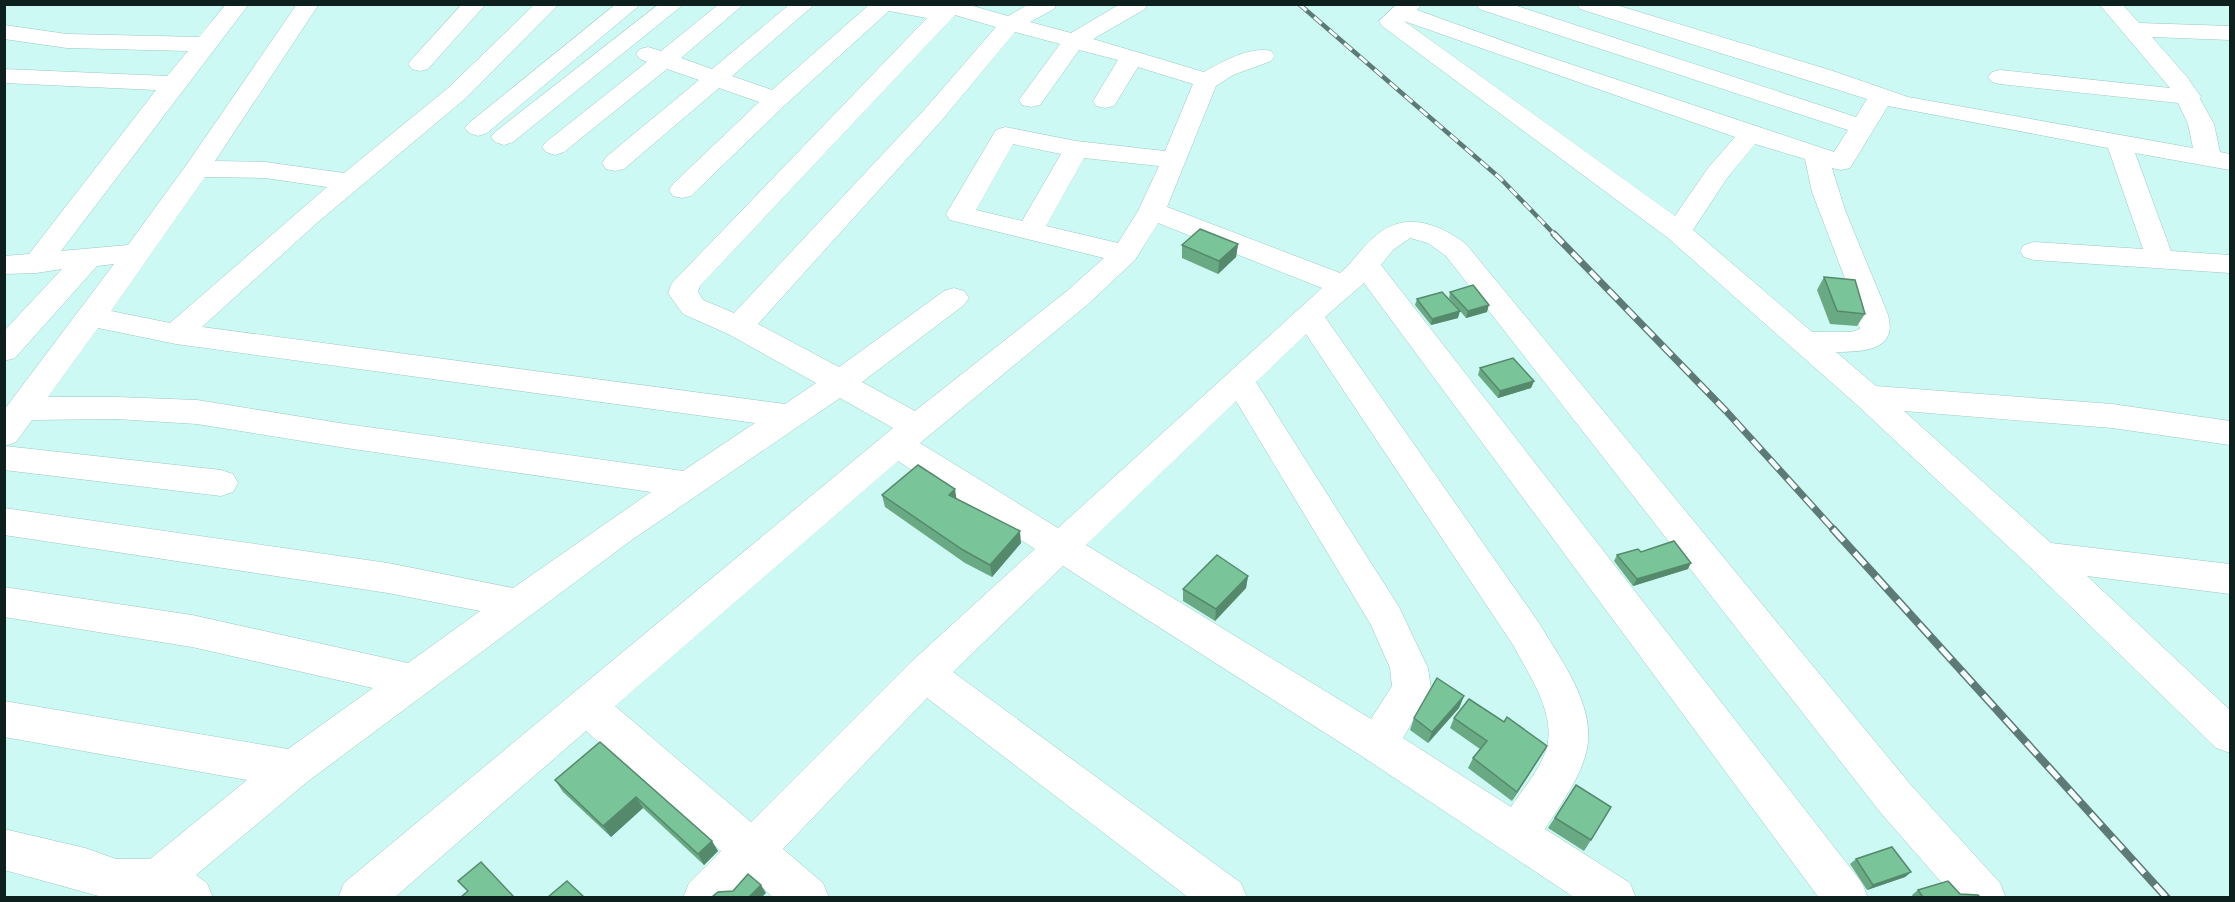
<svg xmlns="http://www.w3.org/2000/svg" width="2235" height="902" font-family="'Alegreya Sans',sans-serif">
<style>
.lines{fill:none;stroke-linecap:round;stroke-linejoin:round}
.minor-casing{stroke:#9cc9c3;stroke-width:1}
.minor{fill:#fff;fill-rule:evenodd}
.rail-far2-casing{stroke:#5d7a77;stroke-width:4.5}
.rail-far1-casing{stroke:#5d7a77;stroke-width:7}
.rail-casing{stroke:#5d7a77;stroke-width:8}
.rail-far2{stroke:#f5fefd;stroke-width:3;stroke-dasharray:10;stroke-linecap:butt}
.rail-far1{stroke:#f5fefd;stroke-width:4.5;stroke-dasharray:13;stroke-linecap:butt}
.rail{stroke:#f5fefd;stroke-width:5;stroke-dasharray:16;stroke-linecap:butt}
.wall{fill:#69a984}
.shaded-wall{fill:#55896c}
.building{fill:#7ac49a;stroke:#55896c;stroke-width:1.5}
</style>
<rect width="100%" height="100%" fill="#ccf9f4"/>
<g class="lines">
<!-- minor casing -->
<g class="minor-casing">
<g id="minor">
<path d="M226,4H249L61,251L128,245L187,164L297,4H319L215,161L265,162L344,173L448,88L535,4H559L466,98L318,222L202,327L785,404L816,383L728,334L683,314L668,293L672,283L927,18L889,11L785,105L691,196L682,198L673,196L669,190L673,184L759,102L719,88L624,169L615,171L606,169L602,163L606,157L699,80L667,69L564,152L555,155L546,152L542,147L546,142L647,62L640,59L636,54L640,49L648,47L661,51L719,4H744L681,58L712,69L790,4H815L732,76L772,90L870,4L938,6L940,4H966L1008,16L1029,4H1057L1054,9L1030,22L1071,33L1120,4H1148L1145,9L1093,39L1204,72C1221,62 1251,46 1271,51L1275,56L1271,61L1233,75L1216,86L1167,207L1340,273C1352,263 1360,250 1372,239C1402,210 1436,222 1466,244L1910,784L2000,883L2006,898H1955L1880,812L1446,256L1428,243L1410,238L1393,250L1381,265L1862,883L1868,898H1819L1364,283L1325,317L1539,623C1559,657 1592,700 1588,742C1585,772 1561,804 1545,829L1630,883L1636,898H1575L1363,757L1063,566L953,672L1241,883L1247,898H1189L927,698L783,849L823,883L829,898H774L753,879L736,898H683L689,883L721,851L586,731L394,898H338L344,883L893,428L840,398L633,539L307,782L196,875L207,883L213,898H106L4,870V829L85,848L116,859H150L247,780L4,737V701L288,749L373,688L192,647L4,617V587L192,615L408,663L480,611L388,593L4,535V508L388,563L513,588L651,492L346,448L197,424L116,419L32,420L16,442L5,446L221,470L233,474L238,483L233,492L221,496L4,470V410L114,264L97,266L15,358L4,361V331L62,269L36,273L4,274V256L29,254L156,90L4,83V69L167,76L188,51L67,48L4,39V25L67,34L199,37ZM955,15L996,27L924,110L734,313L703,300L698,292L700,286ZM1015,32L1060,44L1019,100L1022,105L1031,107L1040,105L1079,50L1118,60L1093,101L1096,106L1105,108L1114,106L1138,67L1193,84L1165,151L1076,141L1005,127L996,130L946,214L950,220L1104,258L1067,291L915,411L862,382L964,305L969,298L964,291L954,288L944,291L839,367L758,324L942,120ZM1013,144L1061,154L1022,221L976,210ZM1084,158L1159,166L1138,211L1118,243L1046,226ZM205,177L265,178L327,187L170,323L111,311ZM1158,223L1322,288L1058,528L920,443L1087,305L1135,260ZM98,328L176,344L755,423L683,471L346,424L197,400L116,397H48ZM1306,334L1513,645C1529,676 1559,716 1545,753C1538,772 1522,790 1511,807L1403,738L1431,689L1428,668L1399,607L1256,382ZM1236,401L1371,625L1390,668L1392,686L1371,719L1086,545ZM898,461L1035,549L911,662L751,822L615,706Z"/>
<polygon points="462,4 486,4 428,69 420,71 412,69 408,64 412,59"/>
<polygon points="616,4 641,4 487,133 478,136 469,133 465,128 469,123"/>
<polygon points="659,4 684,4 513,142 504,145 495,142 491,137 495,132"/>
<path d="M1397,4H1422L1417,10L1534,52L1834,152L1848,130L1479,9L1476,4H1511L1856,117L1867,99L1580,9L1577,4H1613L1833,71L1908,97L2193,148L2188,124L2178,103L2000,84L1992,82L1988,77L1992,72L2000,70L2170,88L2099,4H2122L2139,23L2230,26V40L2152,37L2187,77L2201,97L2200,99L2214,124L2220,152L2230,154V170L2135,153L2171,251L2230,255V273L2034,260L2024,257L2020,251L2024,245L2034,242L2143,249L2108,148L1888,106L1850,168L1841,170L1832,168L1845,210L1887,312C1900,350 1865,352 1836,352L1876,386L2112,404L2230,421V445L2112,428L1904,411L2051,543L2230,564V594L2087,576L2230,710V753L2216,748L2029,566L1857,405L1668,238L1382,26L1379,21ZM1404,21L1735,137L1708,168L1675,216ZM1755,144L1805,159L1812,192L1846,281L1860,329L1851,332H1812L1693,230L1727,178Z"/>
</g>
</g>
<!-- minor -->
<use href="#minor" class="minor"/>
<!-- rail-far2 casing -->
<g class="rail-far2-casing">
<polyline id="rail-far2" points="1299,4 1501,179 1555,235"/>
</g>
<!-- rail-far1 casing -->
<g class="rail-far1-casing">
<polyline id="rail-far1" points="1554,234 1726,411 1834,530"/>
</g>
<!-- rail casing -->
<g class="rail-casing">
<polyline id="rail" points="1833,529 2167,898"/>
</g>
<!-- rail-far2 -->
<use href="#rail-far2" class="rail-far2"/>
<!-- rail-far1 -->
<use href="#rail-far1" class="rail-far1"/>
<!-- rail -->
<use href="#rail" class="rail"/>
</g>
<!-- wall -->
<g class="wall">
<polygon points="1238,244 1236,257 1218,274 1182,258 1182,245"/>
<polygon points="1824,277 1865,314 1857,326 1830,324 1817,290"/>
<polygon points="1450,292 1487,312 1466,318 1449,298"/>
<polygon points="1417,299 1458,318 1431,325 1415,305"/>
<polygon points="1480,368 1534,381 1531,388 1498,398 1478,375"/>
<polygon points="882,495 957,499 1021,543 992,577 965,563 885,507"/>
<polygon points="1641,552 1688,569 1633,586 1614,561 1617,555"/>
<polygon points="1248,576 1246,588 1215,621 1183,601 1183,589"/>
<polygon points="1464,696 1459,708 1428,743 1410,730 1414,718"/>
<polygon points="1454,718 1504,722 1547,746 1512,801 1468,768 1473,758 1480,749 1450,728"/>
<polygon points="600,742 718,851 704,865 643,808 611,837 563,792 555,780"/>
<polygon points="1576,785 1591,840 1584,851 1548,828"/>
<polygon points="1856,859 1911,872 1905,877 1867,890 1850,864"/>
<polygon points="1918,890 1960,894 1980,897 1913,897 1912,895"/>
</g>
<!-- shaded-wall -->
<g class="shaded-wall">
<polygon points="1238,244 1236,257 1218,274 1219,261"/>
<polygon points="1489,305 1487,312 1466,318 1468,311"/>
<polygon points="1460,311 1458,318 1431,325 1432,319"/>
<polygon points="1534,381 1531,388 1498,398 1500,391"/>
<polygon points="955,489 957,502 949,495"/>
<polygon points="1020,531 1021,543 992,577 990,565"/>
<polygon points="1691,563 1688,569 1633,586 1637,579"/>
<polygon points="1248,576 1246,588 1215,621 1216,609"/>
<polygon points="1464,696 1459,708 1428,743 1432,732"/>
<polygon points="1547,746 1541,756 1512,801 1517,792"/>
<polygon points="636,797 643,808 611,837 603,826"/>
<polygon points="712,841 718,851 704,865 698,854"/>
<polygon points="1911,872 1905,877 1867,890 1873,885"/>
<polygon points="761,885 766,893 762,897 749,897"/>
</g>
<!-- building -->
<g class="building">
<polygon points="1200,229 1238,244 1219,261 1182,245"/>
<polygon points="1824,277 1855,280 1865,314 1837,311"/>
<polygon points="1473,285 1489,305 1468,311 1450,292"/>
<polygon points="1442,292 1460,311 1432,319 1417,299"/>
<polygon points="1513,358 1534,381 1500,391 1480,368"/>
<polygon points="918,465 955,489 949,495 1020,531 990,565 963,550 882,495"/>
<polygon points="1674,541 1691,563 1637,579 1617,555 1638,549 1641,552"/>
<polygon points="1217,555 1248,576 1216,609 1183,589"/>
<polygon points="1437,678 1464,696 1432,732 1414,718"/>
<polygon points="1469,699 1504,722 1507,717 1547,746 1517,792 1473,758 1487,741 1454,718"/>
<polygon points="600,742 712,841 698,854 636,797 603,826 555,780"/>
<polygon points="1576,785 1611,807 1591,840 1555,818"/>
<polygon points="1892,847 1911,872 1873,885 1856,859"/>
<polygon points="481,862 514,897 461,897 468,891 458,881"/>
<polygon points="748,874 761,885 749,897 712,897 718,892 733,891"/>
<polygon points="567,881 584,897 548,897"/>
<polygon points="1948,881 1960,894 1978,895 1980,897 1923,897 1918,890"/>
</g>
<!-- border -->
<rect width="2235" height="902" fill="none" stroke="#0e201e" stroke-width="12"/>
</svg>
